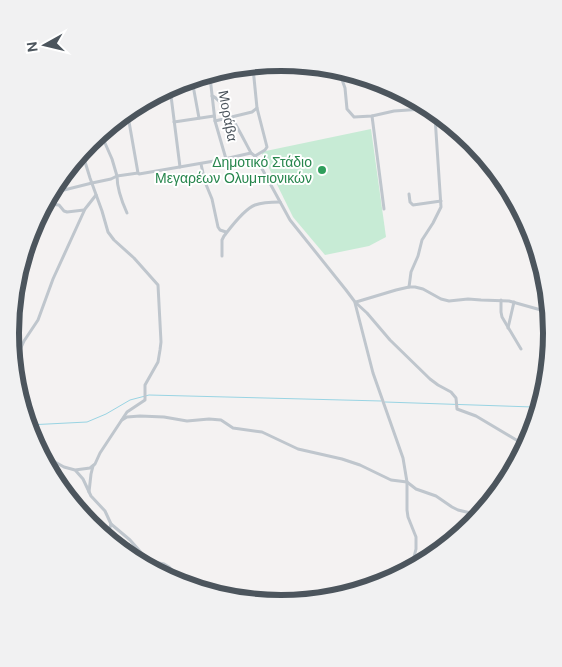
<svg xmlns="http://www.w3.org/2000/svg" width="562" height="667" font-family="'DM Sans',sans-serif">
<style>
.green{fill:#c7ebd5}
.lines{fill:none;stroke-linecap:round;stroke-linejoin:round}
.stream{stroke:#99d4e3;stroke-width:1}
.minor{stroke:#bfc6cd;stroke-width:3}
.leisure-dot{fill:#2e9e5b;stroke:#fff;stroke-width:2}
.labels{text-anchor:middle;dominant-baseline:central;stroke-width:4;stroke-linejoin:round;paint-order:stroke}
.street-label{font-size:14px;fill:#4c555d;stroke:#fff}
.leisure-label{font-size:14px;fill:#27864d;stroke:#fff;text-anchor:end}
.rim{fill:none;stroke:#4c555d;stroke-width:6}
</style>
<rect width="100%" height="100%" fill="#f4f2f2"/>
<!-- green -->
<polygon class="green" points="371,129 386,237 369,246 325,255 293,217 261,152"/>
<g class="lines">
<!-- stream -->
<g class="stream">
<polyline points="385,402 533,407 538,406"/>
<polyline points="28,425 87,422 106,414 130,400 149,395 381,401"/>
</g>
<!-- minor -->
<g class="minor">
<polyline points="340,74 345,88 347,109 354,117 372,116 394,111 423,109"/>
<polyline points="210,77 215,121 226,159"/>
<polyline points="200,79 253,71 291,64"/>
<polyline points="192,80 199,118"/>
<polyline points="170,88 180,167"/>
<path d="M212,96C225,100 244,140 251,153"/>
<polyline points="128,116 138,173 139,174 220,160 251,153 255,156"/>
<polyline points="372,116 384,209"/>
<polyline points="215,121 252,112 257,108 253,68"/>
<polyline points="174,122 214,116"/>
<polyline points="101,134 112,159 117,176 138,173"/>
<polyline points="255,156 290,220 346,290 355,302 367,313 390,340 430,379 438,385 451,392 456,398 457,409 476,416 518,441 522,444 524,449"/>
<polyline points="255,156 265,150 267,147 257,108"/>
<polyline points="201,164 205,182 212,199 218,227 220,230 226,232"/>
<polyline points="491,169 496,186"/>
<path d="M56,192L92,183L111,179L117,176C117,188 122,202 127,213"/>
<polyline points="409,194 410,202 413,205 441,201"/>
<polyline points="48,204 59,205 64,211 67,212 84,210"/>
<polyline points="27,249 37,232 35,224"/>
<path d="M222,256V240L224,236C231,227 244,209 255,205C263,202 272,202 280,202"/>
<polyline points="409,287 411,272 418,256 422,240 433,223 441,207 435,117"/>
<polyline points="501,300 501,312 502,317 521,349"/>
<polyline points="356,302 396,290 409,287 415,287 423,289 441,299 449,301 468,299 481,300 509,301 541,310 548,315"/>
<polyline points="355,303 373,373 403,458 407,482 407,510 408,517 416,537 416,549 412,565"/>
<polyline points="508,328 514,302"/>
<polyline points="15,361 24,341 38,320 53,279 85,209 96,195"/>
<polyline points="122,420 127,417 140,416 164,417 187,421 209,419 221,420 233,428 262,432 298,449 342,459 360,465 391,480 407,482 416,489 436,496 452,507 458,510 479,515"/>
<polyline points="39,449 55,462 64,467 75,470 90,468 95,464 100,453 127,412 145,400 145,385 158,362 160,350 161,342 158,285 134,258 114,240 108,232 102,211 90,178 82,152"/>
<polyline points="55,462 57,468 58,477"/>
<polyline points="76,471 83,479 91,496 105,511 111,524 130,540 146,558 154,562 164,564 169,567 181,580 187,586"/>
<polyline points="89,492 91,474 93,466"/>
<polyline points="107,537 111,524"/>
</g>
</g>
<!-- markers -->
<circle class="leisure-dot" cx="322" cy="170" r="5"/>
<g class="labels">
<!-- street labels -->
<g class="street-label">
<text transform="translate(228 116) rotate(79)">Μοράβα</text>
</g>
<!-- leisure labels -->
<g class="leisure-label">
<text x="312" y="162">Δημοτικό Στάδιο<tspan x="312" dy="16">Μεγαρέων Ολυμπιονικών</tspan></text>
</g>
</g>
<!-- crop -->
<path d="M0 0H562V667H0ZM19 333a262 262 0 1 1 524 0a262 262 0 1 1-524 0Z" fill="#f1f1f2" fill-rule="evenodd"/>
<path class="rim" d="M19 333a262 262 0 1 1 524 0a262 262 0 1 1-524 0Z"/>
<!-- north arrow -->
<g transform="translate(45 45) rotate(262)" stroke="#ffffff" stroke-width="4" paint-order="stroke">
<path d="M0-4L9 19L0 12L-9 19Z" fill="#4c555d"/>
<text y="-8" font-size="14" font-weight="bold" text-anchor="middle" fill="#4c555d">N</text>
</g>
</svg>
